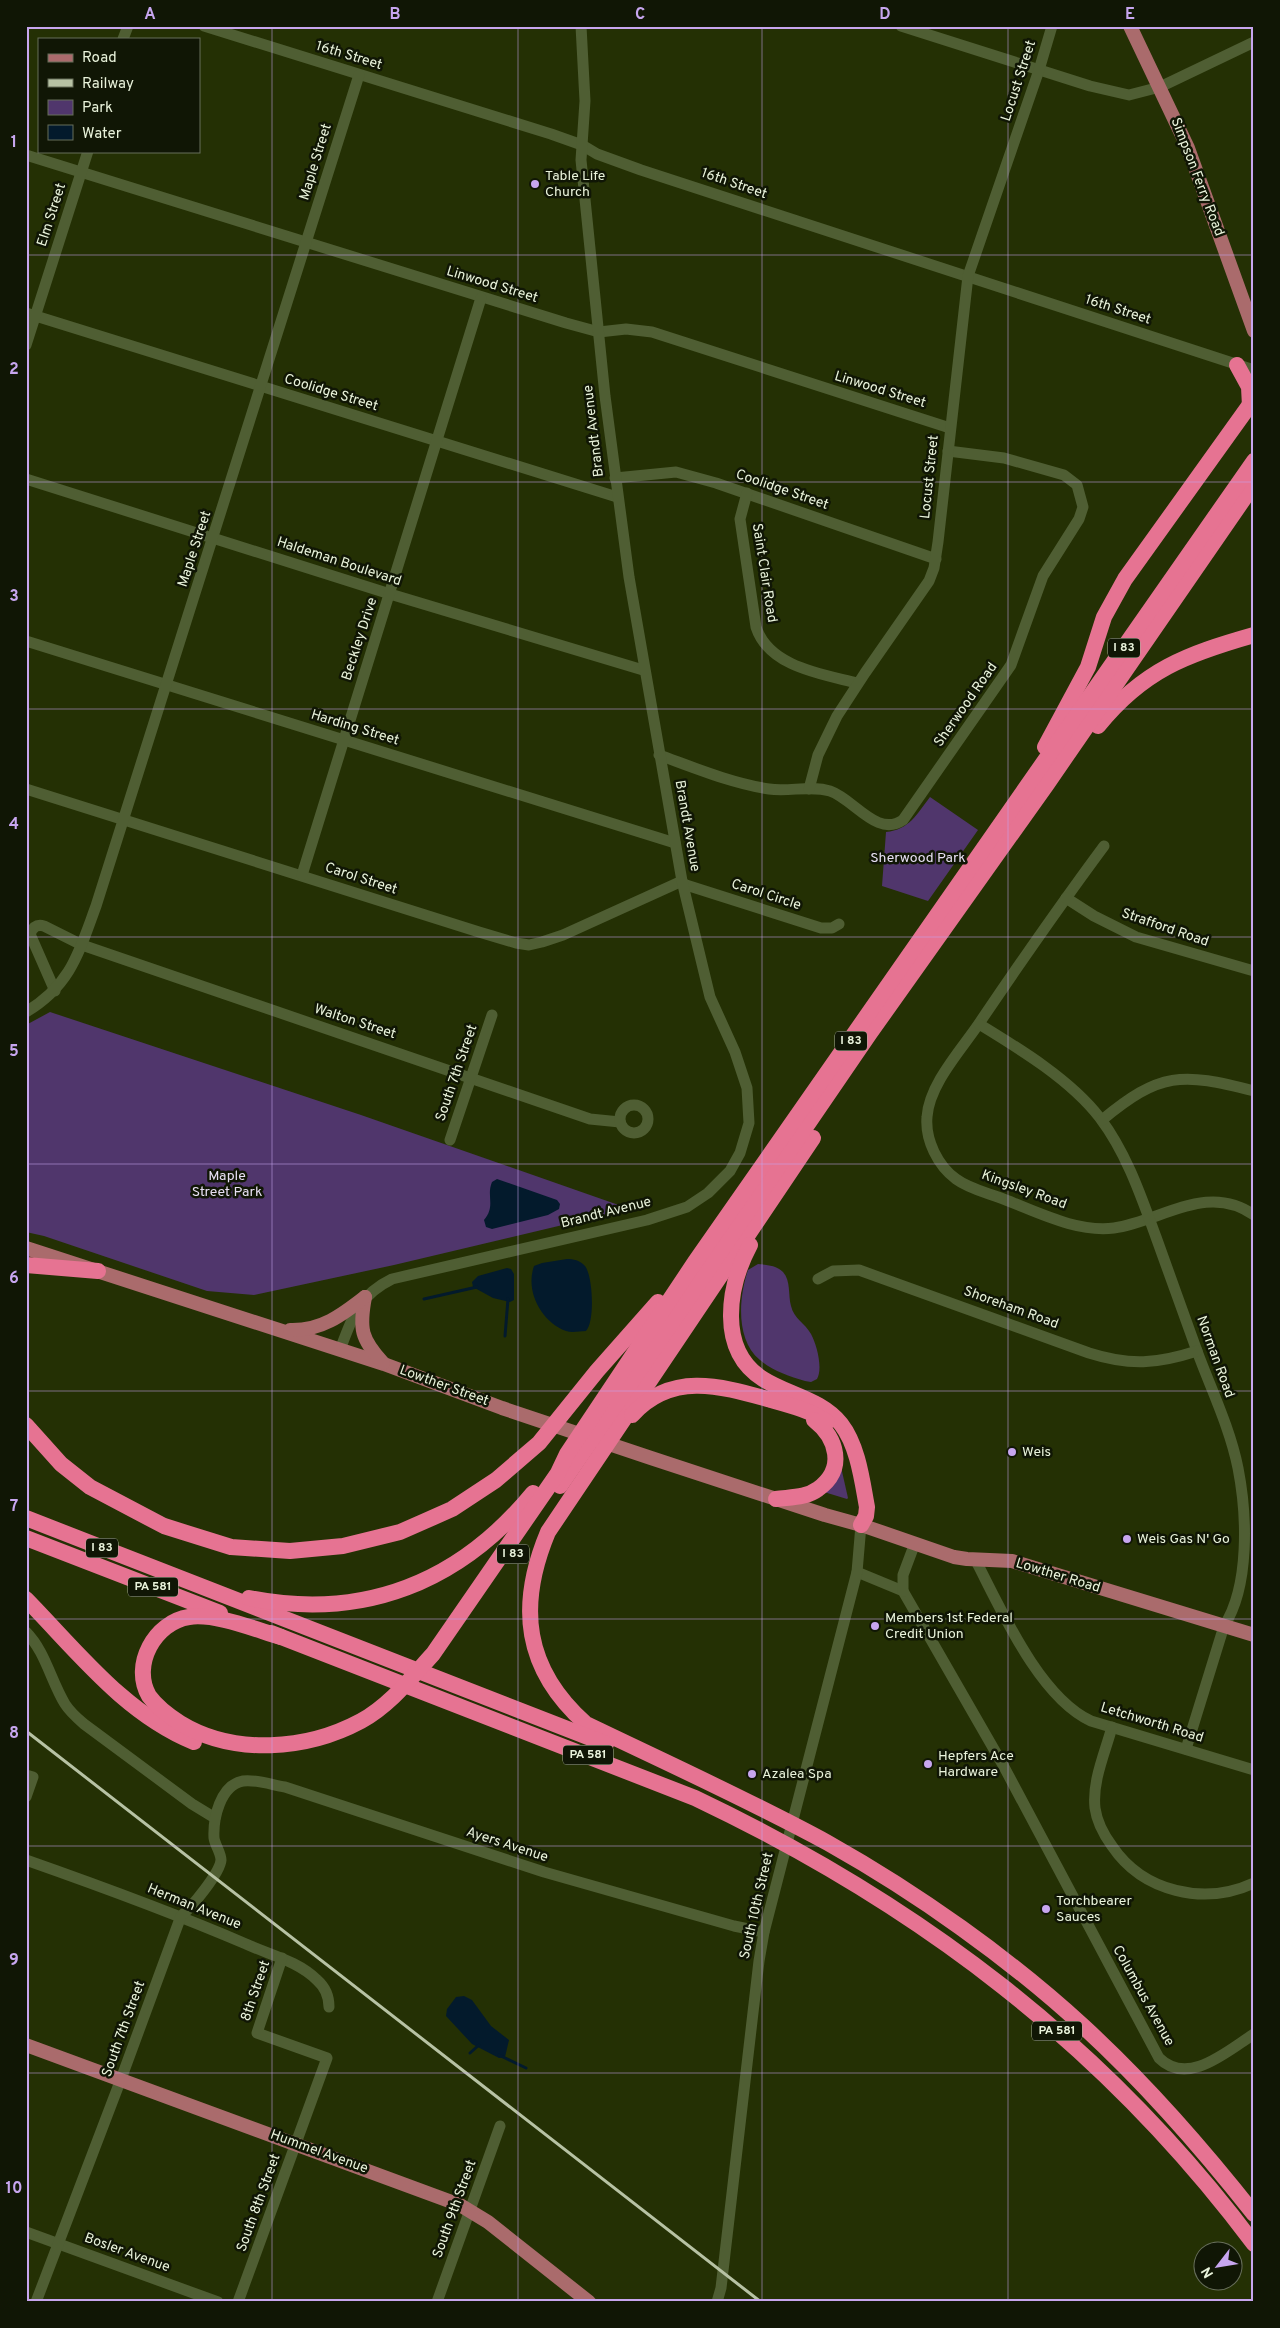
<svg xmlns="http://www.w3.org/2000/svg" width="1280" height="2328" font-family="Overpass,sans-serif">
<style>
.green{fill:#50366c}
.water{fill:#031a2c}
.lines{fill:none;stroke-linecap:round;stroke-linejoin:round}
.stream{stroke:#031a2c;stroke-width:3}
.minor{stroke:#4f5e33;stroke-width:11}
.major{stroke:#aa6b6c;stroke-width:14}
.highway{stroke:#e67392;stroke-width:16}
.rail{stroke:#b7c2a4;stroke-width:3}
.grid{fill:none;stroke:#c7a6ef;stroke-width:1;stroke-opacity:0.55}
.poi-dot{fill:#c7a6ef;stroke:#101605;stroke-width:2}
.labels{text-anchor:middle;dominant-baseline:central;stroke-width:5;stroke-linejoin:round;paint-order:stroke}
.shield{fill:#101605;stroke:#a8b19b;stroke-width:1}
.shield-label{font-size:12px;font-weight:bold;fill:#e9f3db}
.street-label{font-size:14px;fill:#e9f3db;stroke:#101605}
.poi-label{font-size:14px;fill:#e9f3db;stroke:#101605;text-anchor:start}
.park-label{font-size:14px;fill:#e8e0f4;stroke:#101605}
.neatline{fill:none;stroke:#c7a6ef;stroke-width:2}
.grid-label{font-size:16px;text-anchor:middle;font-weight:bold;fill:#c7a6ef}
</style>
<rect width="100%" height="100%" fill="#243004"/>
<!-- green -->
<g class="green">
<path d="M930,797L978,830L928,901L882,886L886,832C909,830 917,814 930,797Z"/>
<polygon points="50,1012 361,1115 630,1209 394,1265 254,1295 207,1291 44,1236 26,1232 26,1025"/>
<path d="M758,1264C767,1265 776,1265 783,1272C791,1281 788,1295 791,1306C794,1319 805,1323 811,1334C817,1345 823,1369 817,1379L811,1382L805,1381C789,1376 773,1371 760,1360C735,1339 739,1297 748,1270Z"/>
<polygon points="841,1467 848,1498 847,1499 824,1492"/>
</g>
<!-- water -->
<g class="water">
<path d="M497,1179L557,1200L560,1204L559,1209L548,1215L492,1229L486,1227L484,1220C496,1206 486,1196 492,1182Z"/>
<path d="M567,1259C573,1259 580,1260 585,1266C593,1276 595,1322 586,1331C580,1331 572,1333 566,1331C541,1322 525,1291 534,1266L542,1263Z"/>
<polygon points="507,1268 511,1269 514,1274 514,1300 510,1302 493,1298 473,1287 472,1282 478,1276"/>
<polygon points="464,1996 472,2000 491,2026 509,2040 505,2057 499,2058 472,2044 446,2016 447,2009 456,1997"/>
</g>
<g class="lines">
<!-- stream -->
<g class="stream">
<polyline points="424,1299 477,1287"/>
<polyline points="505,1336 508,1299"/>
<polyline points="470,2053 479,2045"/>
<polyline points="499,2055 526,2068"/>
</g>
<!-- minor -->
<g class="minor">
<polyline points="204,26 551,134 582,145 597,154 641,170 1254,370"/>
<polyline points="901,26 1090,86 1129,95 1160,87 1254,42"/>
<polyline points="123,39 128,26"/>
<polyline points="26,155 566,323 599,332 626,329 652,332 950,428"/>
<polyline points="26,313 617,497"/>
<polyline points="26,345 88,151"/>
<polyline points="615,478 676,472 716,483 936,559"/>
<polyline points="26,479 390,594 643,670"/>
<path d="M747,493L740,519L756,627C769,667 822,674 857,683"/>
<polyline points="26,641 675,843"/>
<path d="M659,755C695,768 731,783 769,789C789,792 811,785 830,791C854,799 877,838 903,820L1011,665L1043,576L1079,519L1083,507L1077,485L1064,475L1004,458L948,451"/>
<polyline points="26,789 479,932 516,943 529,945 542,942 563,935 682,881"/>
<polyline points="809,789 818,755 837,716 865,673 929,581 934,568 938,542 968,276 1039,70 1052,26"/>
<path d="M1104,846C1061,904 1020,963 980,1022C962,1049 929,1084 927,1117C925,1140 938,1166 956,1179C968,1188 984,1192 998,1197C1034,1210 1075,1233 1114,1228C1162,1221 1207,1182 1254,1215"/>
<polyline points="302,875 481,298"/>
<polyline points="683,884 821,928 832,928 839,924"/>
<polyline points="1066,898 1094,916 1136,937 1254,971"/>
<path d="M55,991L30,934C33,927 37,924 44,926L82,945L590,1119L620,1122"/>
<path d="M26,1012C71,985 79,952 96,906L359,75"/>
<path d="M979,1024C1020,1049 1071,1080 1100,1118C1127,1154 1141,1196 1156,1237C1170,1275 1183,1313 1197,1351C1211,1389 1230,1428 1238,1468C1247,1514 1250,1586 1224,1626L1186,1749"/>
<circle cx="634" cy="1119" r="14"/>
<path d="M1102,1120C1160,1072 1181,1072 1254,1091"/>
<polyline points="450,1140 492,1015"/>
<path d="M818,1279L833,1271L859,1270L1089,1353C1130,1366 1157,1364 1197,1351"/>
<path d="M340,1350C352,1317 359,1295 392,1279L647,1220L687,1207L708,1193L730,1171L740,1153L749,1123L747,1088L735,1052L710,997L682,881L629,577L605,396L581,160L585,101L581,26"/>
<path d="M975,1559C1001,1609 1039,1697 1091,1721L1254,1770"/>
<path d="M857,1572L903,1591L1003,1765L1159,2058C1188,2087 1227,2051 1254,2034"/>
<polyline points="903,1591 903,1575 915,1543"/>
<path d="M26,1632C45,1651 51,1681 65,1704C70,1712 77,1718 84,1724L192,1804L215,1818"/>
<path d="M1112,1727C1105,1753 1092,1781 1095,1808C1097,1823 1104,1835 1112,1846C1143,1892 1204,1906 1254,1883"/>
<polyline points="26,1775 33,1777 26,1797"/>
<path d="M26,1860C100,1886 174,1913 246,1944C270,1955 298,1961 317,1980C325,1987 329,1996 329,2007"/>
<polyline points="26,2232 218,2302"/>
<path d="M36,2302L121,2079L181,1916C191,1908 220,1873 221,1860C221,1853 215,1845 214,1838C213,1819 220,1785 243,1781C256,1779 272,1785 285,1787L544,1872L734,1926L764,1932"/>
<polyline points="238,2302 327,2058 257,2033 282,1958"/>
<polyline points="437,2302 500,2126"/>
<polyline points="717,2302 721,2288 759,1961 764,1932 857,1572 861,1525"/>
</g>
<!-- major -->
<g class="major">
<polyline points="1130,26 1188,148 1254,331"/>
<polyline points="26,1248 384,1364 502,1408 651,1458 825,1515 861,1525 954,1557 967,1559 1012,1561 1254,1635"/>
<path d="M365,1297C359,1329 361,1339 383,1363"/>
<path d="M290,1330C321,1331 342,1315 365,1297"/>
<polyline points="26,2045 460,2205 488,2222 589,2302"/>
</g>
<!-- highway -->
<g class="highway">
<polyline points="1237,365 1249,387 1250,406"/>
<path d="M1098,726C1143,670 1187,654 1254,635"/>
<polyline points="1045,747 1088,667 1104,617 1125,579 1254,399"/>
<path d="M813,1138L548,1532C517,1606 524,1669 586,1724C667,1763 749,1800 828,1843C917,1893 1009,1958 1084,2027C1146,2084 1202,2148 1254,2214"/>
<path d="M750,1245C728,1286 717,1350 763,1379C788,1395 821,1399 841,1424C858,1446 862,1480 867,1507L866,1516L861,1525"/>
<polyline points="26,1265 98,1271"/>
<path d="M632,1415C672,1371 721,1386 771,1400C789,1405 812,1411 827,1422"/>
<polyline points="26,1425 61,1464 90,1487 164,1526 231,1547 290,1551 343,1546 400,1532 425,1521 452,1509 496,1480 539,1443 597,1371 658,1302"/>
<polyline points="560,1486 870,1033 1047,784 1254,484"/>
<path d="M776,1499C790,1497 806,1498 818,1489C846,1469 837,1438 814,1420"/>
<polyline points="26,1518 606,1744"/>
<polyline points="26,1538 220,1613"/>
<path d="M249,1598C364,1621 460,1582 533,1493"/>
<path d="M26,1599C77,1651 125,1714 194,1742"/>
<path d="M271,1633L695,1798C918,1904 1105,2045 1254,2244"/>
<path d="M281,1637C254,1629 215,1613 189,1617C155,1622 131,1665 149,1696C157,1707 169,1716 180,1723C234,1756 307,1750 361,1721C390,1705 411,1678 433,1654L558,1473L567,1454L695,1262L1254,461"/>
</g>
<!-- rail -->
<polyline class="rail" points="26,1731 761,2302"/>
</g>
<!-- grid -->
<path class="grid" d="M272,26V2302M518,26V2302M762,26V2302M1008,26V2302M26,255H1254M26,482H1254M26,709H1254M26,937H1254M26,1164H1254M26,1391H1254M26,1619H1254M26,1846H1254M26,2073H1254"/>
<!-- markers -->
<g class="poi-dot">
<circle cx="535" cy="184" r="5"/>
<circle cx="1012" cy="1452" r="5"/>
<circle cx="1127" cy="1539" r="5"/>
<circle cx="875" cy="1626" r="5"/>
<circle cx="928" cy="1764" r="5"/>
<circle cx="752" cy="1774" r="5"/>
<circle cx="1046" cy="1909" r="5"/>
</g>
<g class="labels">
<!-- shield labels -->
<g class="shield">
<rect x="1108" y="638.5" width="32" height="19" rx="4"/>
<rect x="835" y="1031.5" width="32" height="19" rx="4"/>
<rect x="86" y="1538.5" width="32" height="19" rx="4"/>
<rect x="497" y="1544.5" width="32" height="19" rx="4"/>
<rect x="128" y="1577.5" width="50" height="19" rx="4"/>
<rect x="563" y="1745.5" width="50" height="19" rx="4"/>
<rect x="1032" y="2021.5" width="50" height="19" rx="4"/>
</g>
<g class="shield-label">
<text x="1124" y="648">I 83</text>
<text x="851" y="1041">I 83</text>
<text x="102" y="1548">I 83</text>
<text x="513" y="1554">I 83</text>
<text x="153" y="1587">PA 581</text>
<text x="588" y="1755">PA 581</text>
<text x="1057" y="2031">PA 581</text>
</g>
<!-- street labels -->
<g class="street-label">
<text transform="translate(349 56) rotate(17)">16th Street</text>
<text transform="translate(1019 81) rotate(-72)">Locust Street</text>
<text transform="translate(316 162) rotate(-73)">Maple Street</text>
<text transform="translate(1197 177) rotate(69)">Simpson Ferry Road</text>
<text transform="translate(734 184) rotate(19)">16th Street</text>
<text transform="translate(52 215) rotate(-72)">Elm Street</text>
<text transform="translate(492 285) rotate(17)">Linwood Street</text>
<text transform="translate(1118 310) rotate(18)">16th Street</text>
<text transform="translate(880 390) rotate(17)">Linwood Street</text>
<text transform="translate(331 393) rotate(17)">Coolidge Street</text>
<text transform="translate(594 431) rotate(-97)">Brandt Avenue</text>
<text transform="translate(930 477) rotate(-84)">Locust Street</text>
<text transform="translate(782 490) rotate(19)">Coolidge Street</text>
<text transform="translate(195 549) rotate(-72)">Maple Street</text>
<text transform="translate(339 562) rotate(18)">Haldeman Boulevard</text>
<text transform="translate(764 573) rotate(81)">Saint Clair Road</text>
<text transform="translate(360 639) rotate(-72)">Beckley Drive</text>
<text transform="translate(966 705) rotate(-55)">Sherwood Road</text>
<text transform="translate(355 728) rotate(17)">Harding Street</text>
<text transform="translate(687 826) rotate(80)">Brandt Avenue</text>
<text transform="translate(361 879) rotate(18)">Carol Street</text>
<text transform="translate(766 895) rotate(18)">Carol Circle</text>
<text transform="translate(1165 928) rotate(19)">Strafford Road</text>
<text transform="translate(355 1022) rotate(18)">Walton Street</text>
<text transform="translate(457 1073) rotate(-71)">South 7th Street</text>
<text transform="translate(1024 1190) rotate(20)">Kingsley Road</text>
<text transform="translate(606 1213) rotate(-14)">Brandt Avenue</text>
<text transform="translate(1011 1308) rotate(20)">Shoreham Road</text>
<text transform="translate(1215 1357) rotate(70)">Norman Road</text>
<text transform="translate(444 1386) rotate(20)">Lowther Street</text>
<text transform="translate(1058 1576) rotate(17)">Lowther Road</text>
<text transform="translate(1152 1723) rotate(17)">Letchworth Road</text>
<text transform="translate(507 1845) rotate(18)">Ayers Avenue</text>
<text transform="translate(757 1906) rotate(-77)">South 10th Street</text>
<text transform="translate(194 1907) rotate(22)">Herman Avenue</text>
<text transform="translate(256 1991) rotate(-71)">8th Street</text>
<text transform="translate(1143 1996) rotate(61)">Columbus Avenue</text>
<text transform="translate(124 2029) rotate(-70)">South 7th Street</text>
<text transform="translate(319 2152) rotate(20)">Hummel Avenue</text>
<text transform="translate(259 2203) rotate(-70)">South 8th Street</text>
<text transform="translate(455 2209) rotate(-70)">South 9th Street</text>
<text transform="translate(127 2253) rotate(20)">Bosler Avenue</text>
</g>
<!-- poi labels -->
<g class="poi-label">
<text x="545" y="176">Table Life<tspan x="545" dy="16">Church</tspan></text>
<text x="1022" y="1452">Weis</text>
<text x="1137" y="1539">Weis Gas N' Go</text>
<text x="885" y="1618">Members 1st Federal<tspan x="885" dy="16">Credit Union</tspan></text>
<text x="938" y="1756">Hepfers Ace<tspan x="938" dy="16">Hardware</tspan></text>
<text x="762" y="1774">Azalea Spa</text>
<text x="1056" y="1901">Torchbearer<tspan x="1056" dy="16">Sauces</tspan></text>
</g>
<!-- park labels -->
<g class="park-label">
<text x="918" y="858">Sherwood Park</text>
<text x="227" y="1176">Maple<tspan x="227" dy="16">Street Park</tspan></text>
</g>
</g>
<!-- border -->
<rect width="1280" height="2328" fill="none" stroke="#101605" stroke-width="55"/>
<!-- legend -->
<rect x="38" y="38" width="162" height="115" fill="#101605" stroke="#676e5b"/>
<rect x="48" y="54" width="25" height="8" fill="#aa6b6c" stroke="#676e5b"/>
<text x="82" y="62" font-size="15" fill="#e9f3db">Road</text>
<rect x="48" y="79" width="25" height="8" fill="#b7c2a4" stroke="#676e5b"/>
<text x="82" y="88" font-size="15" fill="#e9f3db">Railway</text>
<rect x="48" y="100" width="25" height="15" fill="#50366c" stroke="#676e5b"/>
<text x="82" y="112" font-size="15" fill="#e9f3db">Park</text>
<rect x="48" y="125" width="25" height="15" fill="#031a2c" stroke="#676e5b"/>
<text x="82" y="138" font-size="15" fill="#e9f3db">Water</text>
<!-- north arrow -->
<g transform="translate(1218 2266) rotate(239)"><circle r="24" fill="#101605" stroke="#676e5b"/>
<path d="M0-4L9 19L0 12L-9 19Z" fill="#c7a6ef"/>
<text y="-8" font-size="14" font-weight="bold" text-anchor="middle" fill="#e9f3db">N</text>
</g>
<rect x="28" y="28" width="1224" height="2272" class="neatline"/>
<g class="grid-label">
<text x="150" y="19">A</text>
<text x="395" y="19">B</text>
<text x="640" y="19">C</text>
<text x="885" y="19">D</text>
<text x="1130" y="19">E</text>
<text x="14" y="147">1</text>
<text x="14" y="374">2</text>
<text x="14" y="601">3</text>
<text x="14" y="829">4</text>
<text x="14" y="1056">5</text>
<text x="14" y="1283">6</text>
<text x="14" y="1511">7</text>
<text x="14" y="1738">8</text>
<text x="14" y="1965">9</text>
<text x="14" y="2193">10</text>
</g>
</svg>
